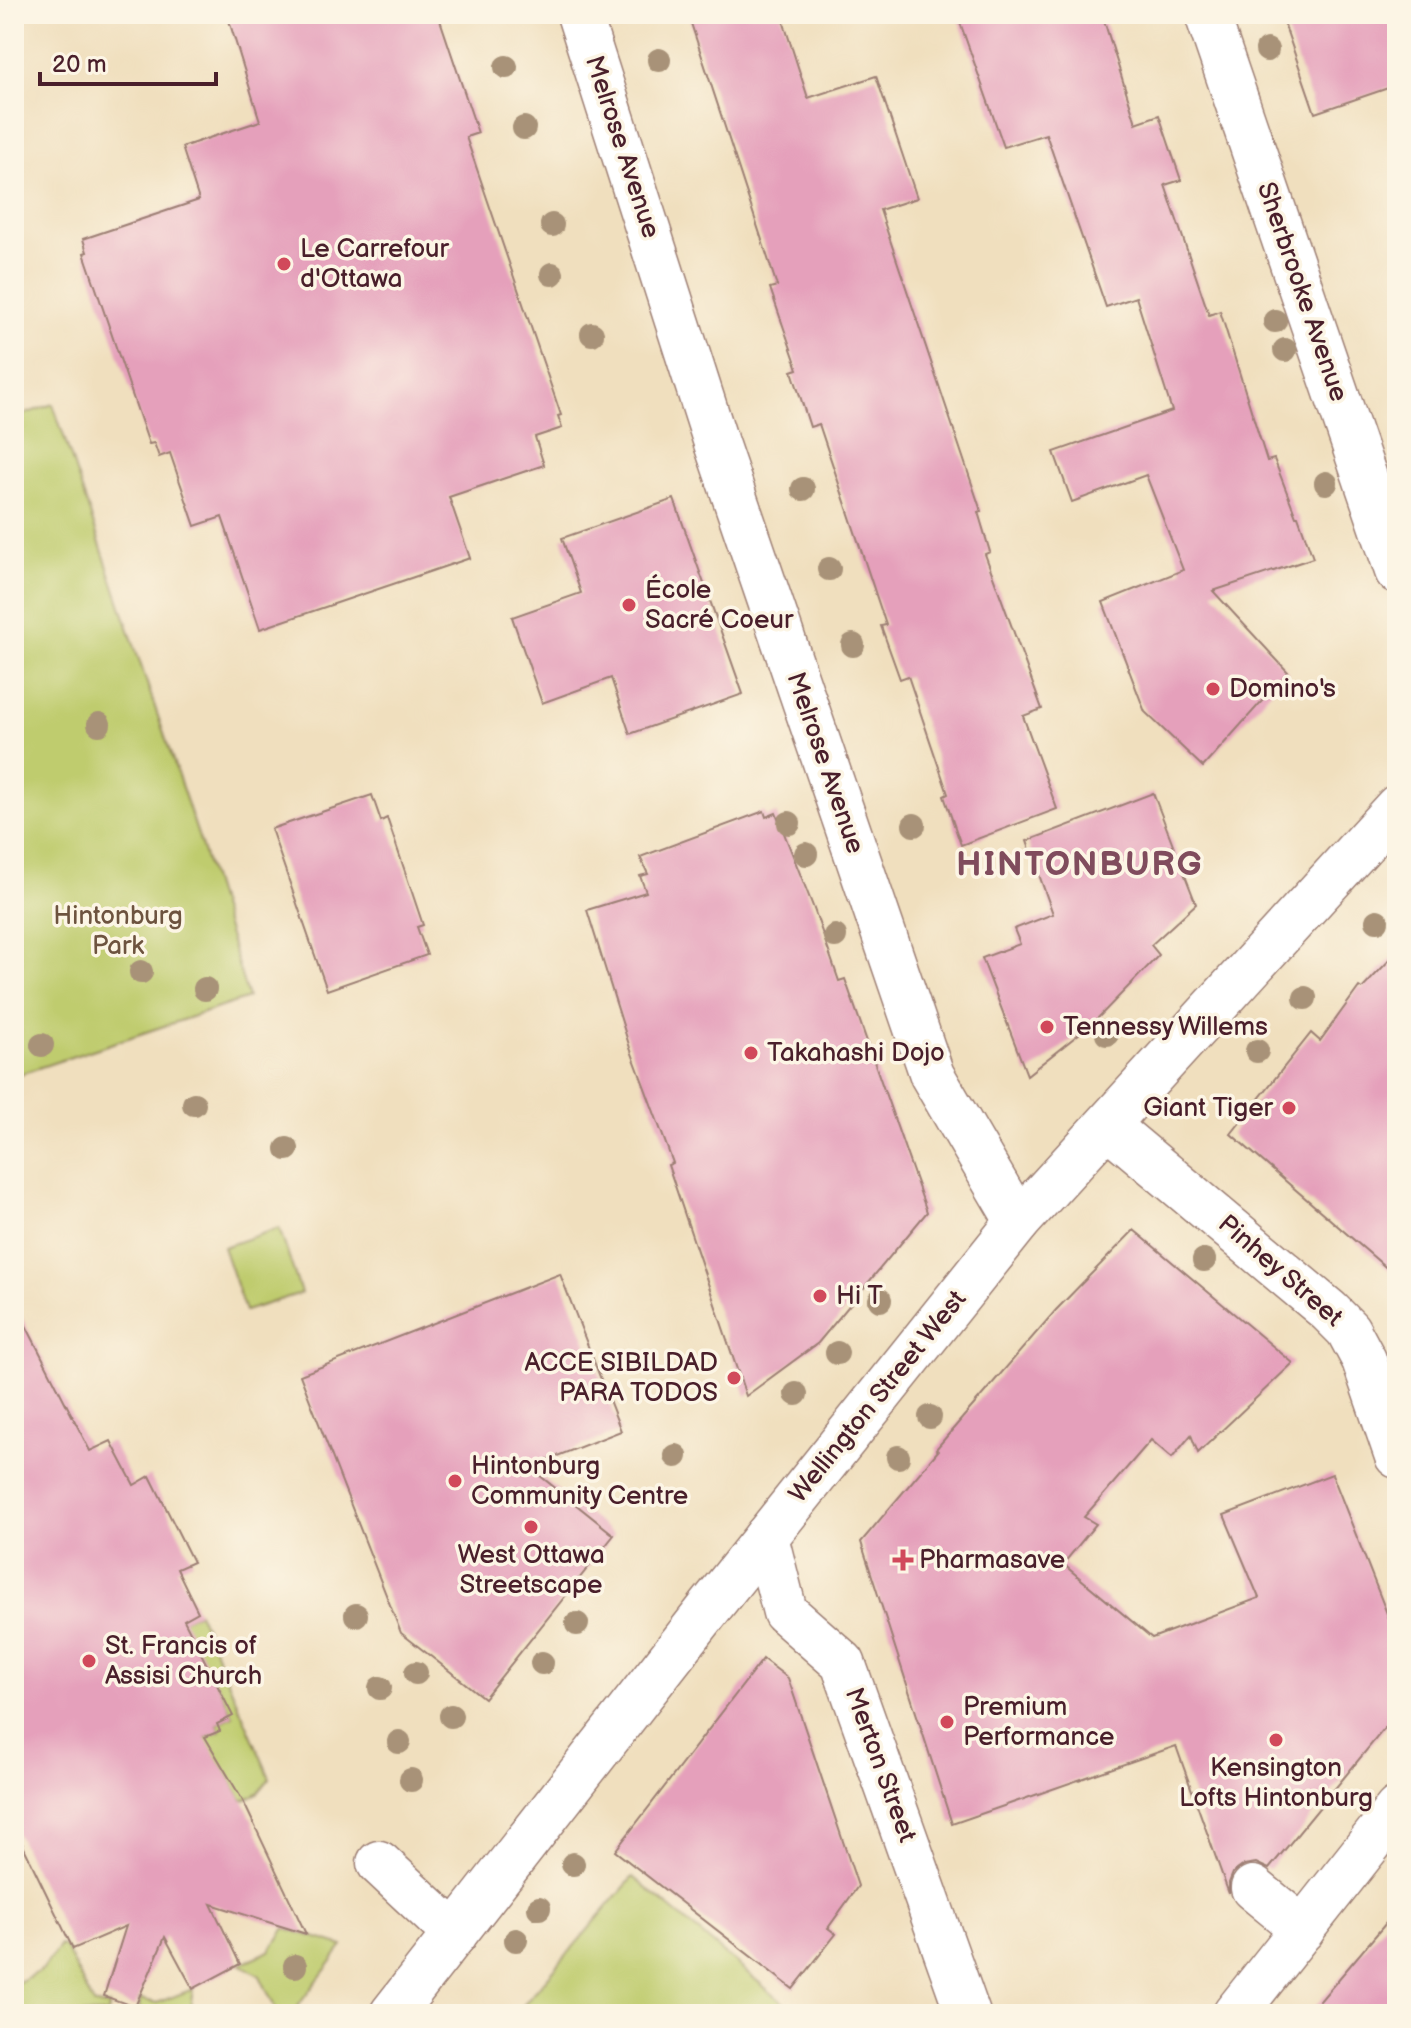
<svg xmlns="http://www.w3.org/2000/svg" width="1411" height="2028" font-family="'Balsamiq Sans',sans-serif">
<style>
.green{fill:#bfcc6e;stroke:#84764c;stroke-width:2}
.building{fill:#e5a0bb}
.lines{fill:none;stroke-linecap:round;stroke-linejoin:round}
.minor-casing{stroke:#9d7f74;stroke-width:47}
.major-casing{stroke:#9d7f74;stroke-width:47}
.minor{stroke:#fff;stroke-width:44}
.major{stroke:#fff;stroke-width:44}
.tree{fill:#a89278}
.poi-dot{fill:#d1495b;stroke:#fcf5e5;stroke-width:3}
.labels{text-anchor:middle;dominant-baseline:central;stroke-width:7;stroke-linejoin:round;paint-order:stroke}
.street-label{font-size:26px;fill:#4a1f2b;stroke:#fcf5e5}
.poi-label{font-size:26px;fill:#4a1f2b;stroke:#fcf5e5;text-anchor:start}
.park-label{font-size:26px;fill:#6d533f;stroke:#fcf5e5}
.district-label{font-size:34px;font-weight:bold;letter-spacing:2px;fill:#804c5d;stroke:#fcf5e5}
</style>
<rect width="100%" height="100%" fill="#fcf5e5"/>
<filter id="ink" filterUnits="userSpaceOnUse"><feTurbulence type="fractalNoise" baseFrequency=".0125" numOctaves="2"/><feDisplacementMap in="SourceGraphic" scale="16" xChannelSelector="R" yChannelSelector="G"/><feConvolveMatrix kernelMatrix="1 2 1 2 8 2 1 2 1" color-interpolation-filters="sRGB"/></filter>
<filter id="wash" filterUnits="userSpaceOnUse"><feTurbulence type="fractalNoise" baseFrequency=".006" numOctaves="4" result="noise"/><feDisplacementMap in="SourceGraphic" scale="32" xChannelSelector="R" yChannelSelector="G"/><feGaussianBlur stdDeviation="1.8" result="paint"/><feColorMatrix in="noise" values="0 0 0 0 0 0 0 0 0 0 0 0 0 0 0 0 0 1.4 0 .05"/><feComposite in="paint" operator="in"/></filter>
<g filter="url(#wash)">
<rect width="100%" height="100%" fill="#f0dfbe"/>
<!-- green -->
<g class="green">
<polygon points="53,404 199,838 248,998 14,1076 14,418"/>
<polygon points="279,1228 301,1293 245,1311 223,1247"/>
<polygon points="198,1612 270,1778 258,1793 243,1801 204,1738 220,1731 217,1724 233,1716 217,1685 151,1637"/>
<polygon points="633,1877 787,2006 780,2014 516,2014"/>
<polygon points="285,1928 343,1946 292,2014 278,2014 260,1976 240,1964 270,1951"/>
<polygon points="60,1945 65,1947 94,2005 109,2006 108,2014 14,2014 14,1984 42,1970"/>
<polygon points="193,1989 190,2008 192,2014 139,2014 140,1999 157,2003"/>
</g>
<g id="blocks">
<!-- building -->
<g class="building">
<polygon points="227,14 438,14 478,133 466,137 561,415 558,416 562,428 535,437 544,465 449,497 470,558 260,629 222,517 195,526 170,453 159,457 154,443 149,444 84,253 87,252 83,239 199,200 182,147 260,121"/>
<polygon points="688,14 781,14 808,98 876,76 917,198 880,210 981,511 978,512 990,552 985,554 1042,709 1023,716 1057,809 961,845 944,796 948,794 908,676 900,679 881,626 886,625 819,424 810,427 792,371 798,369 770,288 777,286"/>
<polygon points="957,14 1102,14 1136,123 1159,115 1181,180 1165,185 1209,315 1220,311 1267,461 1274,459 1296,516 1298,516 1313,558 1213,591 1288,672 1203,767 1145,712 1103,602 1183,570 1146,475 1072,502 1054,452 1172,411 1136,297 1106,307 1046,134 1004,147"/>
<polygon points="1281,14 1397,14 1397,85 1315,113"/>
<polygon points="674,499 743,694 630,734 611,678 542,703 512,617 581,593 562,538"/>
<polygon points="1153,793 1196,904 1151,945 1159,955 1094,1022 1027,1075 982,958 1020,944 1014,929 1053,914 1027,841"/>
<polygon points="372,795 381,821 387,818 423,925 417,927 427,955 327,990 271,829"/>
<polygon points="764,811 766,817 776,813 814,909 839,981 845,979 927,1212 818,1343 746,1396 668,1165 673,1163 630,1048 587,910 646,892 640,876 648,874 640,857"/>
<polygon points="1397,952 1397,1277 1231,1134 1311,1033 1320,1041 1359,987 1362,989"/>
<polygon points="1134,1230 1293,1363 1198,1453 1191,1435 1172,1458 1151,1440 1084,1517 1096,1524 1063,1564 1152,1638 1259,1598 1224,1515 1332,1474 1397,1639 1397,1713 1269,1869 1256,1863 1244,1865 1233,1873 1229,1883 1229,1894 1176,1746 952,1824 861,1542 938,1451 936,1449 965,1415 1056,1310"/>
<polygon points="560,1274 621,1431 529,1467 614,1535 484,1698 401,1633 300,1375"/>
<polygon points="14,1302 90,1451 111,1441 134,1485 150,1476 193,1562 177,1569 198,1612 184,1620 233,1716 217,1724 220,1731 205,1737 243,1801 306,1934 211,1904 240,1964 193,1989 165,1937 135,2007 104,1996 126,1926 73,1949 14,1827"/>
<polygon points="763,1659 788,1678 858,1886 828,1928 836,1934 793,1989 615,1851"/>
<polygon points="1397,1910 1397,2014 1309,2014"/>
</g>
</g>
</g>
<g filter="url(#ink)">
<use href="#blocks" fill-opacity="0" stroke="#9d7f74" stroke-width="2"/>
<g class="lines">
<!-- minor casing -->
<g class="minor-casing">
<g id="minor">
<polyline points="579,14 717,446 932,1075 1018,1222"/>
<polyline points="1207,14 1397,571"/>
<polyline points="1108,1126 1329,1311 1348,1330 1364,1360 1397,1456"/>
<polyline points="766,1537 785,1612 843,1663 968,2014"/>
<polyline points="379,1863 455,1934"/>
<polyline points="1253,1888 1303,1929"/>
<polyline points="1235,2014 1397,1809"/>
</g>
</g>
<!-- major casing -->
<g class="major-casing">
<polyline id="major" points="392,2014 711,1606 1018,1222 1397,807"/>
</g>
<!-- minor -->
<use href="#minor" class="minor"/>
<!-- major -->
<use href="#major" class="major"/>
</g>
<!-- trees -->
<g class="tree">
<circle cx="1267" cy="50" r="12"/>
<circle cx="659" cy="60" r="12"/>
<circle cx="506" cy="67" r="12"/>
<circle cx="524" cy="128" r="12"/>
<circle cx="552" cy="225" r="12"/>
<circle cx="552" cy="274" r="12"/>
<circle cx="1275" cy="321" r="12"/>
<circle cx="592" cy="334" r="12"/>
<circle cx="1285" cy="350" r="12"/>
<circle cx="1326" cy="483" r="12"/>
<circle cx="803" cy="489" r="12"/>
<circle cx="829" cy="569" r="12"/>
<circle cx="853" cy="645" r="12"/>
<circle cx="99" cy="724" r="12"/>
<circle cx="789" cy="823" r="12"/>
<circle cx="914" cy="825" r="12"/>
<circle cx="806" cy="854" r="12"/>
<circle cx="1377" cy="921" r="12"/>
<circle cx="835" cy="936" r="12"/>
<circle cx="141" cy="972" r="12"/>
<circle cx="205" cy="989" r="12"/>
<circle cx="1305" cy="998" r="12"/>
<circle cx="1107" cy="1034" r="12"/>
<circle cx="42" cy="1045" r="12"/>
<circle cx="1257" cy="1051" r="12"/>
<circle cx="194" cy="1104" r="12"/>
<circle cx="287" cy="1149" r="12"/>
<circle cx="1204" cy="1260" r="12"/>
<circle cx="880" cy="1300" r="12"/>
<circle cx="837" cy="1353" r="12"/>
<circle cx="796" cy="1394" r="12"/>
<circle cx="930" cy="1417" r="12"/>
<circle cx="676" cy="1456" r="12"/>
<circle cx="898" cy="1457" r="12"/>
<circle cx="356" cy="1615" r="12"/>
<circle cx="577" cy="1624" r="12"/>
<circle cx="542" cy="1663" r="12"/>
<circle cx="416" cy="1673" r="12"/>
<circle cx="380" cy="1688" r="12"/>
<circle cx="451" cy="1716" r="12"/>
<circle cx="399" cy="1742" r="12"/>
<circle cx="411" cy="1780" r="12"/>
<circle cx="573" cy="1864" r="12"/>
<circle cx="539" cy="1908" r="12"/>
<circle cx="516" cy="1940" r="12"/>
<circle cx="295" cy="1966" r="12"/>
</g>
</g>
<!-- markers -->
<g class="poi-dot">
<circle cx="284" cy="264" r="8"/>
<circle cx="629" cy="605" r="8"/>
<circle cx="1213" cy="689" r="8"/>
<circle cx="1047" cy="1027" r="8"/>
<circle cx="751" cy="1053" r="8"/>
<circle cx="1289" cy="1108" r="8"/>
<circle cx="820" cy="1296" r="8"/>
<circle cx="734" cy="1378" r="8"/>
<circle cx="455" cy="1481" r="8"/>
<circle cx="531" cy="1527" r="8"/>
<path d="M899 1548h8v8h8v8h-8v8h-8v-8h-8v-8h8z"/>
<circle cx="89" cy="1661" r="8"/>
<circle cx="947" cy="1722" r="8"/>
<circle cx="1276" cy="1740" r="8"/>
</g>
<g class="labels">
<!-- street labels -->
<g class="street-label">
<text transform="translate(622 147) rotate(72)">Melrose Avenue</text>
<text transform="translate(1302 292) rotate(71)">Sherbrooke Avenue</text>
<text transform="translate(825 763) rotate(71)">Melrose Avenue</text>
<text transform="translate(1280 1271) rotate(41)">Pinhey Street</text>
<text transform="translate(878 1397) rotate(-51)">Wellington Street West</text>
<text transform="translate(880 1765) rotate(70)">Merton Street</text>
</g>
<!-- poi labels -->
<g class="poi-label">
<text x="300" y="249">Le Carrefour<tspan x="300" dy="30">d'Ottawa</tspan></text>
<text x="645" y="590">École<tspan x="645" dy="30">Sacré Coeur</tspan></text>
<text x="1229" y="689">Domino's</text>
<text x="1063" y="1027">Tennessy Willems</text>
<text x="767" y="1053">Takahashi Dojo</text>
<text x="1273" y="1108" text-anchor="end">Giant Tiger</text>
<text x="836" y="1296">Hi T</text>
<text x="718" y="1363" text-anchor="end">ACCE SIBILDAD<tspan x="718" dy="30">PARA TODOS</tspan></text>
<text x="471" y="1466">Hintonburg<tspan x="471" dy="30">Community Centre</tspan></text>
<text x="531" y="1555" text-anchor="middle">West Ottawa<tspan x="531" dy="30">Streetscape</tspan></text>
<text x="919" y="1560">Pharmasave</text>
<text x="105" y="1646">St. Francis of<tspan x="105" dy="30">Assisi Church</tspan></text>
<text x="963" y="1707">Premium<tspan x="963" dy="30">Performance</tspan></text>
<text x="1276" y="1768" text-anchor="middle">Kensington<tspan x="1276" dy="30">Lofts Hintonburg</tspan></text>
</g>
<!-- park labels -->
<g class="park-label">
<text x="118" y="916">Hintonburg<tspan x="118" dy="30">Park</tspan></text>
</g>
<!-- district labels -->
<g class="district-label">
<text x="1080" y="864">HINTONBURG</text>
</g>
</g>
<!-- margin -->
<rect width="1411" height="2028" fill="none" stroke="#fcf5e5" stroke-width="48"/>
<!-- scale -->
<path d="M40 72v12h176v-12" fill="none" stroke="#4a1f2b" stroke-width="4"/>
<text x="52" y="72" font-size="24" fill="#4a1f2b" stroke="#fcf5e5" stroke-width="6" paint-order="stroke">20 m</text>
</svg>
